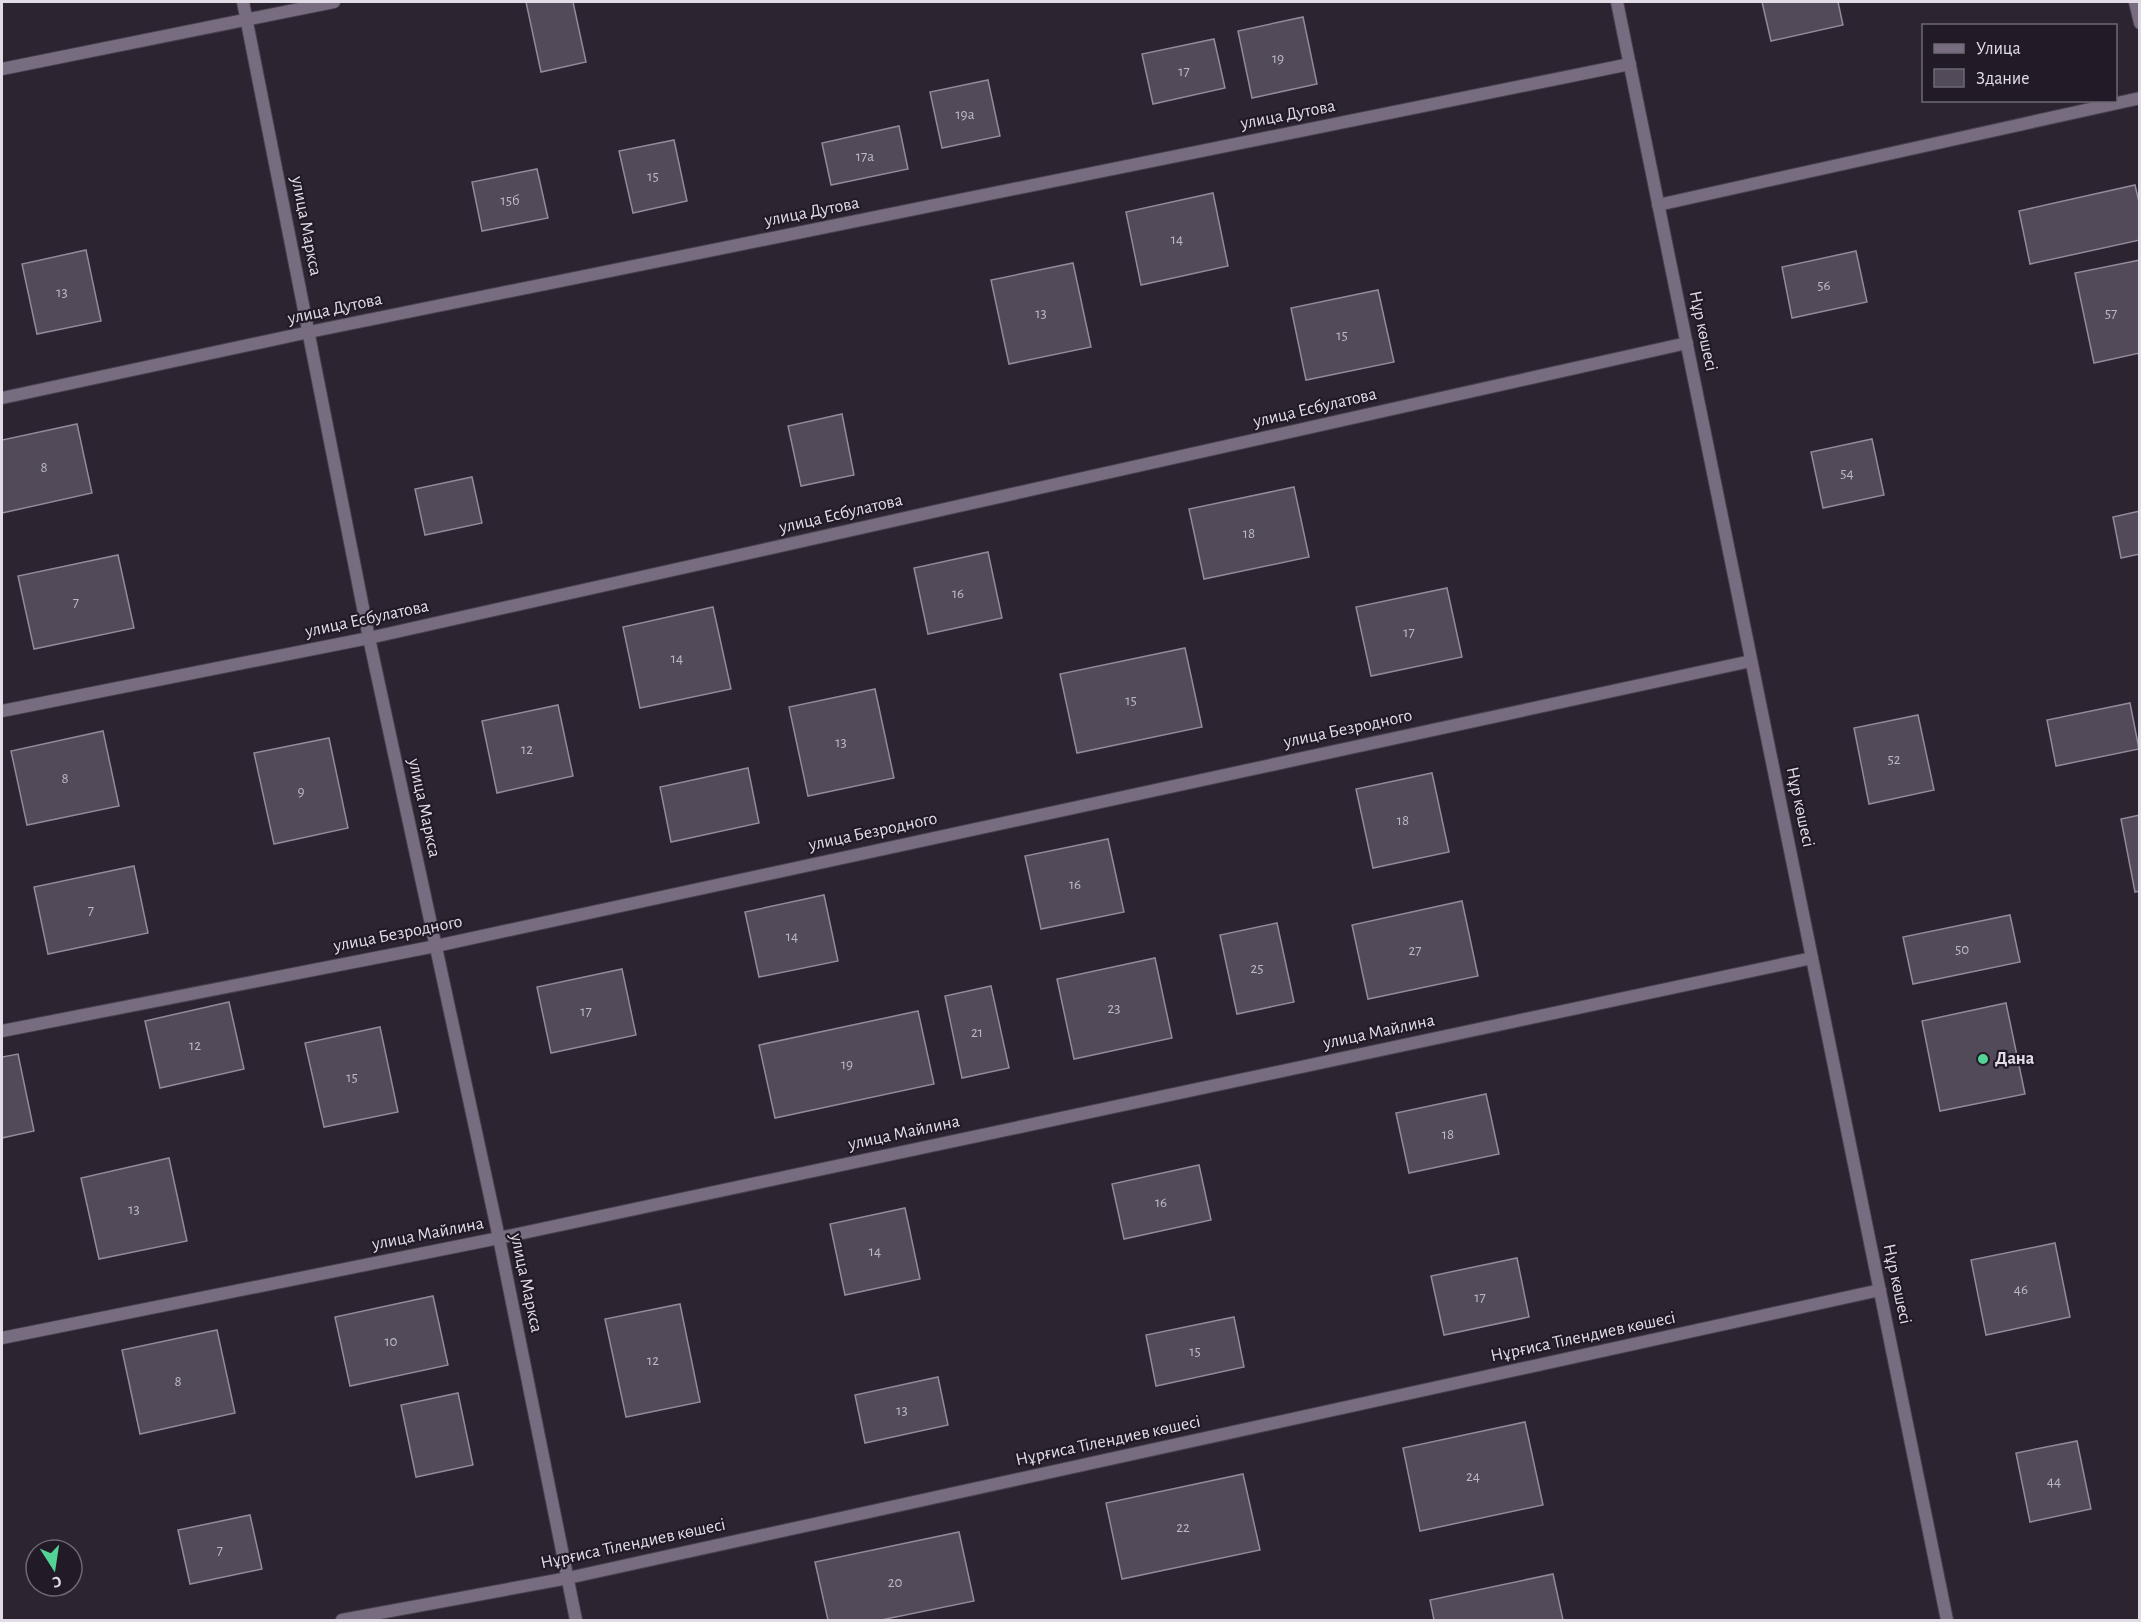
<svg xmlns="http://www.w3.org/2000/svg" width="2141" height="1622" font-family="'Alegreya Sans',sans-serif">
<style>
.building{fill:#524a59;stroke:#928999;stroke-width:1.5}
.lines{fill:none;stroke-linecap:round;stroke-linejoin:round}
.minor-casing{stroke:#49414e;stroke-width:14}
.minor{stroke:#786c80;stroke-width:12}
.poi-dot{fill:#54d396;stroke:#221a27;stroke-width:2}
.labels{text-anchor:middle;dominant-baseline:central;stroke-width:4.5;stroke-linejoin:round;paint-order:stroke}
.number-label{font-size:15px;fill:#bdb8c2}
.street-label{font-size:18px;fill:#e1dce5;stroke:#221a27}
.poi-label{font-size:18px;font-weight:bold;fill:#e1dce5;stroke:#221a27;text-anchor:start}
</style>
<rect width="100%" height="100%" fill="#2c2431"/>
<!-- building -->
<g class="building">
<polygon points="526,2 573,2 586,62 541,72"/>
<polygon points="1762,2 1838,2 1843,25 1771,41"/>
<polygon points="1303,17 1317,84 1252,98 1238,31"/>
<polygon points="1214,39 1225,88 1153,104 1142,54"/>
<polygon points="988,80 1000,136 942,148 930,92"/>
<polygon points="899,126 908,169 831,185 822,143"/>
<polygon points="674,140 687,201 633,213 619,151"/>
<polygon points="537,169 548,218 482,231 472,182"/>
<polygon points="2135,185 2140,206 2140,240 2030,264 2019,211"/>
<polygon points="1213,193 1228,266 1141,285 1126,212"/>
<polygon points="86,250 101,321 37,334 22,264"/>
<polygon points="1856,251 1867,302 1792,318 1782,267"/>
<polygon points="2140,260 2140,353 2094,363 2075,273"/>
<polygon points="1073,263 1091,347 1009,364 991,280"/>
<polygon points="1378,290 1394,362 1306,380 1291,308"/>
<polygon points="842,414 854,475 801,486 788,426"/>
<polygon points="77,424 92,493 2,513 2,440"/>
<polygon points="1872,439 1884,495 1823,508 1811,452"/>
<polygon points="472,477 482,523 425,535 415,489"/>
<polygon points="1294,487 1309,557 1204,579 1189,509"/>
<polygon points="2140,511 2140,554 2121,558 2113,517"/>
<polygon points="988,552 1002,618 928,634 914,568"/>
<polygon points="118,555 134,628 34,649 18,576"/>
<polygon points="1447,588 1462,657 1371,676 1356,607"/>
<polygon points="713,607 731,689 640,708 623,627"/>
<polygon points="1185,648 1202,727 1077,753 1060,674"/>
<polygon points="875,689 894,778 808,796 789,707"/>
<polygon points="2130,703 2139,749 2056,766 2047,720"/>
<polygon points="558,705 573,776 497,793 482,721"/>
<polygon points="1918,715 1934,790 1869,804 1854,728"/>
<polygon points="103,731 119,806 27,825 11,751"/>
<polygon points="329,738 348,828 274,844 254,753"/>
<polygon points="748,768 759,823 671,842 660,787"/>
<polygon points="1432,773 1449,852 1373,868 1356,789"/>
<polygon points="2140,815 2140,891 2135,892 2121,819"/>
<polygon points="1108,839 1124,912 1041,929 1025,856"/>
<polygon points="134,866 148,933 48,954 34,887"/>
<polygon points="824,895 838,961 759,977 745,912"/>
<polygon points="1462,901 1478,976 1368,999 1352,925"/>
<polygon points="2010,915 2020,962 1913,984 1903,937"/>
<polygon points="1277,923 1294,1002 1237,1014 1220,935"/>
<polygon points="1155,958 1172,1038 1074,1059 1057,979"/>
<polygon points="622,969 636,1035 551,1053 537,987"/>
<polygon points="991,986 1009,1068 962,1078 945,996"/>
<polygon points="229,1002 244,1069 160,1088 145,1021"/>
<polygon points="2006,1003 2025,1094 1940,1111 1922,1021"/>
<polygon points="918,1011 934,1084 775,1118 759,1045"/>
<polygon points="380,1027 398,1112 324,1127 305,1043"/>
<polygon points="18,1054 34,1131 2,1138 2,1057"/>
<polygon points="1486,1094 1499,1154 1409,1173 1396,1113"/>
<polygon points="169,1158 187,1241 99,1259 81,1178"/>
<polygon points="1199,1165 1211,1220 1124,1239 1112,1184"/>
<polygon points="905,1208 920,1279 845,1295 830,1224"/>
<polygon points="2055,1243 2070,1317 1986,1335 1971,1260"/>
<polygon points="1517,1258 1529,1317 1444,1335 1431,1276"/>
<polygon points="433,1296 448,1365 350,1386 335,1317"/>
<polygon points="680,1304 700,1402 626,1417 605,1319"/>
<polygon points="1234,1317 1244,1367 1156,1386 1146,1335"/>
<polygon points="217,1330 235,1413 140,1434 122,1350"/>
<polygon points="938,1377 948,1425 865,1443 855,1395"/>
<polygon points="458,1393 473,1465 416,1477 401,1405"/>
<polygon points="1525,1422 1543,1505 1420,1531 1403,1448"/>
<polygon points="2077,1441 2091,1509 2030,1522 2016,1453"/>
<polygon points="1243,1474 1260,1550 1122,1579 1106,1503"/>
<polygon points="250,1515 262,1569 190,1584 178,1530"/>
<polygon points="959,1532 974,1601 881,1620 828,1620 815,1562"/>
<polygon points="1553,1574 1563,1620 1434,1620 1430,1600"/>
</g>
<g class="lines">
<!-- minor casing -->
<g class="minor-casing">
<g id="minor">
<polyline points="243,2 369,638 499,1238 576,1620"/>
<polyline points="1617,2 1947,1620"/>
<polyline points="2135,2 2140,23"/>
<polyline points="2,69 334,2"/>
<polyline points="1658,205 2140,98"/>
<polyline points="2,398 309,332 1630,64"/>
<polyline points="2,711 369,638 1687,343"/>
<polyline points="2,1031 436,946 1751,661"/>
<polyline points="2,1338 499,1238 1812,958"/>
<polyline points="342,1620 568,1578 1880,1290"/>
</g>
</g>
<!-- minor -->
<use href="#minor" class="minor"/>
</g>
<!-- markers -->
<circle class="poi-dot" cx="1983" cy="1059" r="6"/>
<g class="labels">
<!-- number labels -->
<g class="number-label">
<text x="1278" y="58">19</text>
<text x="1184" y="71">17</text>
<text x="965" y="114">19а</text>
<text x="865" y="156">17а</text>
<text x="653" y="176">15</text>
<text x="510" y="200">15б</text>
<text x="1177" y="239">14</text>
<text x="1824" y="285">56</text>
<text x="62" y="292">13</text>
<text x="1041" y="313">13</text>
<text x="2111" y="313">57</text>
<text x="1342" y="335">15</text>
<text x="44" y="467">8</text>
<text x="1847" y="473">54</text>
<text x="1249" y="533">18</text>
<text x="958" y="593">16</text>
<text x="76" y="602">7</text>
<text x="1409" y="632">17</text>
<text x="677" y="658">14</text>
<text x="1131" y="700">15</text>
<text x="841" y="742">13</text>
<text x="527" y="749">12</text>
<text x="1894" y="759">52</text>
<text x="65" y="778">8</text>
<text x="301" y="791">9</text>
<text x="1403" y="820">18</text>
<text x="1075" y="884">16</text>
<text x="91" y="910">7</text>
<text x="792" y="936">14</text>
<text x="1962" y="949">50</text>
<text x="1415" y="950">27</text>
<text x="1257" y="968">25</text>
<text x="1114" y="1008">23</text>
<text x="586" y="1011">17</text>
<text x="977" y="1032">21</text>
<text x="195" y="1045">12</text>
<text x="847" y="1064">19</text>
<text x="352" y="1077">15</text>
<text x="1448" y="1134">18</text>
<text x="1161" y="1202">16</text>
<text x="134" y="1209">13</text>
<text x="875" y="1251">14</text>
<text x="2021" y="1289">46</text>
<text x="1480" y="1297">17</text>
<text x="391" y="1341">10</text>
<text x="1195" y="1351">15</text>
<text x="653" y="1360">12</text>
<text x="178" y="1381">8</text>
<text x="902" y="1410">13</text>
<text x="1473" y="1476">24</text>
<text x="2054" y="1481">44</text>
<text x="1183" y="1527">22</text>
<text x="220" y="1550">7</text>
<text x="895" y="1582">20</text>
</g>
<!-- street labels -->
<g class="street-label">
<text transform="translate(1288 115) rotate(-11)">улица Дутова</text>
<text transform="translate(812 212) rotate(-11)">улица Дутова</text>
<text transform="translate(306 226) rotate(79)">улица Маркса</text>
<text transform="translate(335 309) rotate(-12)">улица Дутова</text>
<text transform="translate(1703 331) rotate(78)">Нұр көшесі</text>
<text transform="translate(1315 408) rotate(-13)">улица Есбулатова</text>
<text transform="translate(841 514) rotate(-13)">улица Есбулатова</text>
<text transform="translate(367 619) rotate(-12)">улица Есбулатова</text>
<text transform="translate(1348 729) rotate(-12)">улица Безродного</text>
<text transform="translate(1800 807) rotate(78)">Нұр көшесі</text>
<text transform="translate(424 808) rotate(78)">улица Маркса</text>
<text transform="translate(873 832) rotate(-12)">улица Безродного</text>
<text transform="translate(398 934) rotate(-11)">улица Безродного</text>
<text transform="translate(1379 1032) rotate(-12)">улица Майлина</text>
<text transform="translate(904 1133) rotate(-12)">улица Майлина</text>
<text transform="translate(428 1234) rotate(-11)">улица Майлина</text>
<text transform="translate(526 1283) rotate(78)">улица Маркса</text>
<text transform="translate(1897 1284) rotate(78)">Нұр көшесі</text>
<text transform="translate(1583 1337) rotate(-12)">Нұрғиса Тілендиев көшесі</text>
<text transform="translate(1108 1441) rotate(-12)">Нұрғиса Тілендиев көшесі</text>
<text transform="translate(633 1544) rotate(-12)">Нұрғиса Тілендиев көшесі</text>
</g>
<!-- poi labels -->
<g class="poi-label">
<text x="1995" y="1059">Дана</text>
</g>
</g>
<!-- border -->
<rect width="2141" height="1622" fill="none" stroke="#e1dce5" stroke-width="6"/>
<!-- legend -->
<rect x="1922" y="24" width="195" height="78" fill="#221a27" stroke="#6e6873" stroke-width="1.5"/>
<rect x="1934" y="44" width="30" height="9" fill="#786c80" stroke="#6e6873" stroke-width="1.5"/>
<text x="1976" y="54" font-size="18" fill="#e1dce5">Улица</text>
<rect x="1934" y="69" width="30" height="18" fill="#524a59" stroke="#6e6873" stroke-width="1.5"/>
<text x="1976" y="84" font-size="18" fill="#e1dce5">Здание</text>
<!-- north arrow -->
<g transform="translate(54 1568) rotate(168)"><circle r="28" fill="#221a27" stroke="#6e6873" stroke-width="1.5"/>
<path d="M0-4.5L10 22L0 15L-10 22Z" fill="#54d396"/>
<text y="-9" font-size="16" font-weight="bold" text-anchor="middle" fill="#e1dce5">С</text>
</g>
</svg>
